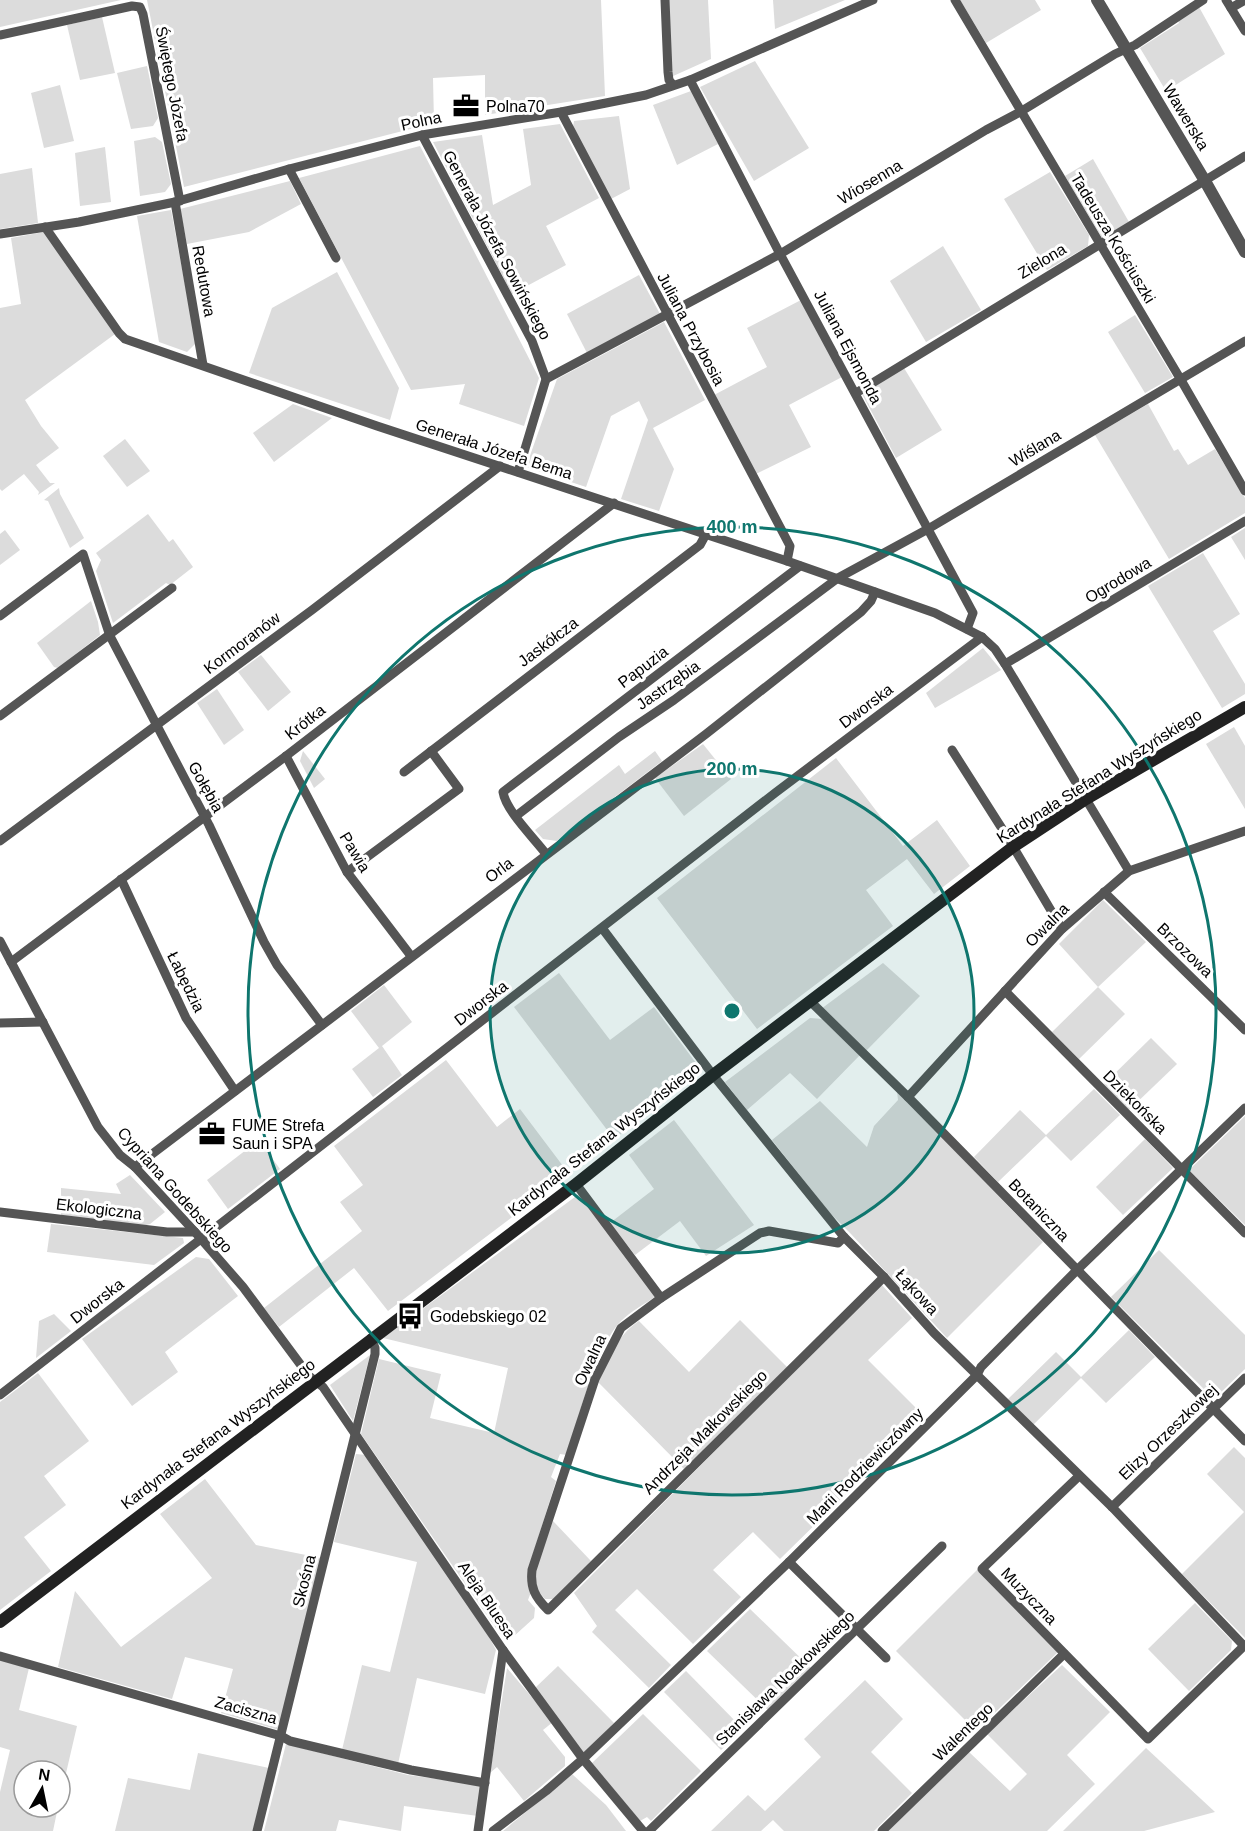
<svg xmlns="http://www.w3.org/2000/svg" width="1245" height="1831" font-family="Arial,sans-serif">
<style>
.green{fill:#dcdcdc}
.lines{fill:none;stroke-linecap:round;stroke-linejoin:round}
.minor{stroke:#555;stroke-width:9}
.tertiary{stroke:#555;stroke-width:12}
.secondary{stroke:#222;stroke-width:12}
.ring{fill:none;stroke:#0f766e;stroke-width:3}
.labels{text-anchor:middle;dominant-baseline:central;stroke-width:6;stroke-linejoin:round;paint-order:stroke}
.street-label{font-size:16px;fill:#000;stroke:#fff}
.poi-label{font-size:16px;fill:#000;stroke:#fff;text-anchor:start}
.centre{fill:#0f766e;stroke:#fff;stroke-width:3}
.ring-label{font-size:18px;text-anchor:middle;font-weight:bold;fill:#0f766e;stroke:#fff;stroke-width:6;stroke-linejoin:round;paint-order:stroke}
</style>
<rect width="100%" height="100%" fill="#fff"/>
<!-- green -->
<g class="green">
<polygon points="0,0 121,0 0,27"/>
<polygon points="147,0 601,0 605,96 485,115 485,75 433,78 434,123 184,187"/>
<polygon points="669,0 708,0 711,59 671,77"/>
<polygon points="773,0 845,0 775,29"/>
<polygon points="960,0 1035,0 1041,10 986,43"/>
<polygon points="1199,7 1225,54 1166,91 1140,48 1179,23 1178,20"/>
<polygon points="102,17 115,73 80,80 67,25"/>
<polygon points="755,61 809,148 754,181 700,87"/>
<polygon points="147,66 158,118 153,126 131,129 117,73"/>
<polygon points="60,85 74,141 44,148 31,93"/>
<polygon points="691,91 718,144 677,165 653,105"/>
<polygon points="619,116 630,189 611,199 573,127 574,121"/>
<polygon points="560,124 599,198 546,226 566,265 512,294 433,142 482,135 493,205 531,185 523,129"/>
<polygon points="155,137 162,142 171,184 165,192 140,196 134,141"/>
<polygon points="420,146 539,378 524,426 459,404 465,384 411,390 299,178"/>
<polygon points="105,147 111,202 80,206 75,153"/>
<polygon points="1093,159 1129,222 1102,238 1065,176"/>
<polygon points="32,168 38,223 0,229 0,174"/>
<polygon points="1050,172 1089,235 1088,246 1047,270 1004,199"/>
<polygon points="290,181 301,204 249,232 187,244 180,209"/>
<polygon points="171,210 196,343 187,352 159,342 137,216"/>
<polygon points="44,232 115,334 25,400 41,426 59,448 36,465 50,483 55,483 38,495 39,492 24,474 2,491 0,489 0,308 21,304 11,238"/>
<polygon points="943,246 981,310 926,342 890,281"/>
<polygon points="337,272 399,388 390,420 249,373 272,308"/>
<polygon points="639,275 660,314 587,353 567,314"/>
<polygon points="801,300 842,377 789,405 811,447 756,474 714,395 767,367 747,328"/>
<polygon points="1135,315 1173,377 1145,393 1108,332"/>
<polygon points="664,322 705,400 653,428 674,469 659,511 621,499 648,420 639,401 611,416 586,487 526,467 557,379"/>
<polygon points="904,368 942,430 896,458 862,394"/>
<polygon points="293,404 332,418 274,462 253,433"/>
<polygon points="1148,404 1174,451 1178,449 1188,465 1215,449 1245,498 1245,513 1169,559 1095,435"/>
<polygon points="125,439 150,471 127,487 103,456"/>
<polygon points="59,488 60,494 84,538 70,548 48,501 44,500"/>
<polygon points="148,514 169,542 173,539 193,567 170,585 166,583 113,623 96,571 101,560 96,553"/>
<polygon points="1245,528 1245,560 1231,537"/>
<polygon points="5,530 20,550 0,565 0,534"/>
<polygon points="1203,553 1240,614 1213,631 1245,684 1245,694 1222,708 1148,586"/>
<polygon points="91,601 98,622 100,635 58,668 54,667 37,643"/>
<polygon points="983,648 1001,670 935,708 926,693"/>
<polygon points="261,655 291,692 268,711 238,672"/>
<polygon points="217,689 244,730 224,745 197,703"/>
<polygon points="1234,727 1245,746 1245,809 1206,744"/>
<polygon points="703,744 731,779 684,816 655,778"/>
<polygon points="303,751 325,779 314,788 300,761"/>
<polygon points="655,751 662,761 557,841 543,839 535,830 619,765 625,774"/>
<polygon points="836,758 903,846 937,820 970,866 934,894 907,859 866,890 893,926 757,1029 657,898"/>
<polygon points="1103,900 1146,942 1098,987 1125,1014 1079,1059 1052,1032 1098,987 1059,944"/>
<polygon points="883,963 920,996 865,1052 821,1009"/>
<polygon points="559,973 610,1040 654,1007 699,1067 698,1074 614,1139 514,1007"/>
<polygon points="384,985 412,1022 382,1046 402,1075 373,1097 352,1069 379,1048 351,1011"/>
<polygon points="810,1018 823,1019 860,1055 817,1099 790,1073 747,1110 725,1082"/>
<polygon points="1151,1038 1177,1064 1129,1110 1104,1084"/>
<polygon points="446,1060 497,1127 520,1109 569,1174 388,1311 354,1268 279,1327 264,1308 362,1231 340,1202 363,1185 334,1146"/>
<polygon points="1094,1089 1120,1115 1071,1161 1046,1136 998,1182 974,1157 1020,1110 1046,1135"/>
<polygon points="897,1091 1043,1242 947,1338 851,1234 829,1212 772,1140 820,1101 867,1147 874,1126 898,1100"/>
<polygon points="1245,1116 1245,1225 1189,1170"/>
<polygon points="674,1120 754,1225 706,1256 680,1221 635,1255 610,1223 654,1189 629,1155"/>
<polygon points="1145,1139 1173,1168 1123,1215 1096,1187"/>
<polygon points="259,1140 280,1169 228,1209 207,1180"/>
<polygon points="130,1175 165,1212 150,1224 143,1226 61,1216 61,1188 121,1194 116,1184"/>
<path d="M579,1194L656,1296C645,1304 631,1311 621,1321C597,1345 577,1421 567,1455L560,1454L551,1477L556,1481L527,1573L531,1592L528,1600L535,1608L534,1618L513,1637L500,1634L361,1434L379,1359L441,1374L430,1418L494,1433L508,1368L383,1338Z"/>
<polygon points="51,1224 183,1238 184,1243 154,1265 47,1252"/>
<polygon points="1159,1250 1245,1335 1245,1369 1214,1399 1111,1297"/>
<polygon points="196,1257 209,1259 238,1296 165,1352 178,1372 132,1406 82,1339"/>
<polygon points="881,1284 912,1318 868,1360 925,1417 780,1559 753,1532 713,1570 741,1597 693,1644 637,1589 615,1610 671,1665 649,1688 592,1632 597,1626 574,1593"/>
<polygon points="54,1314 71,1331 36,1358 39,1321"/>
<path d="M740,1320L787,1367L684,1469L598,1382C609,1359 617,1335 639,1321L689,1372Z"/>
<polygon points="1129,1330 1155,1357 1106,1403 1081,1378 1033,1425 1008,1399 1056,1352 1081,1377"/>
<polygon points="370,1355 353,1421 330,1385"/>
<polygon points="38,1373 89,1441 44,1476 66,1505 24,1537 51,1571 0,1610 0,1402"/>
<polygon points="1234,1447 1245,1458 1245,1638 1182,1574 1244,1512 1207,1474"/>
<polygon points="356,1454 366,1455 489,1637 496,1650 485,1694 417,1678 398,1764 342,1750 362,1665 390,1672 417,1562 334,1542"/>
<polygon points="205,1479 256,1545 321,1558 279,1730 221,1713 233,1669 185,1657 172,1699 58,1667 75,1591 121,1647 212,1578 160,1514"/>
<polygon points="553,1521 591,1561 553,1599 545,1599 531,1582"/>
<polygon points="978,1569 1059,1651 976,1731 896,1651"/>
<polygon points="1195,1603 1232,1641 1231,1650 1189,1691 1148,1649"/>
<polygon points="750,1609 812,1669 769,1711 707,1651"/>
<polygon points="0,1660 29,1668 19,1710 77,1726 60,1799 60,1771 24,1771 24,1807 58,1807 53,1831 0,1831 0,1792 10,1750 0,1747"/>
<polygon points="1062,1665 1110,1712 1067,1755 1095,1784 1047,1831 888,1831 969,1752 1010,1791 1027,1774 987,1734"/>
<polygon points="558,1666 614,1723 584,1753 535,1688"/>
<polygon points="507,1668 553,1722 543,1730 565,1757 565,1766 524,1801 497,1767 490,1773"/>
<polygon points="686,1671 743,1729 721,1750 664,1692"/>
<polygon points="865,1680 903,1719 871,1752 912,1793 874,1831 784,1831 773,1820 761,1831 711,1831 748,1795 765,1811 821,1757 804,1739"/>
<polygon points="643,1714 701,1771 651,1821 647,1817 640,1821 592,1763"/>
<polygon points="286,1744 408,1775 482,1785 478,1816 404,1806 401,1831 339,1820 336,1831 264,1831"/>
<polygon points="1146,1748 1215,1812 1144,1831 1063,1831"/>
<polygon points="198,1753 269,1768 253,1831 115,1831 128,1778 190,1790"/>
<polygon points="572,1774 606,1805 626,1831 503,1831"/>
</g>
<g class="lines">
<!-- minor -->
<g class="minor">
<polyline points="665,0 668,72 669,80 673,85"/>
<polyline points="955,0 1181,380 1245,491"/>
<polyline points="1226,0 1245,31"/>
<polyline points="1231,8 1245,0"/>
<polyline points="0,35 132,6 140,7 143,14 180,201"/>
<polyline points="690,80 780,254 973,613 967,629"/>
<polyline points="561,112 790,546 787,561"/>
<polyline points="422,135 532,341 546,379 518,472"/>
<polyline points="289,169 336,258"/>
<polyline points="175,202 203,365"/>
<polyline points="45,227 119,333 125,339 377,426 787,561 935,613 982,637 995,649 1005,664 1129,871"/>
<polyline points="0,234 79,222 175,202 289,169 422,135 561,112 646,95 690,80 873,0"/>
<polyline points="546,379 780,254 986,130 1020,112 1115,54 1135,45 1203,0"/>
<polyline points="856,393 1245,156"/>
<polyline points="0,616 83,554 110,636 209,825 264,942 277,965 322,1025"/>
<polyline points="1005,664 1245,521"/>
<polyline points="0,716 172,588"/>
<polyline points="952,750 1008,838 1062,929"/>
<polyline points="286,756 347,872 411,956"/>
<polyline points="404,772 700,545 706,534"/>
<polyline points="516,816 619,737 674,700 838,578 928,529 1245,341"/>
<polyline points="0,841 312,610 500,466"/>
<path d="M546,854C534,838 506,811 503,792L800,566"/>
<polyline points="347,872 459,789 431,751"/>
<polyline points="121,879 186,1018 235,1091"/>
<polyline points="1104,892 1245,1030"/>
<polyline points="602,928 713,1075 844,1237 884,1277 934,1333 1112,1507 1244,1646"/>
<polyline points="0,941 98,1127 120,1155 135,1167 195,1232 243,1287 309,1376 323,1387 503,1650 583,1759 643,1831"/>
<polyline points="11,962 286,756 614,503"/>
<polyline points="1005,991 1245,1233"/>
<polyline points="811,1002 908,1097 1245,1441"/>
<polyline points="0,1023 43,1022"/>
<polyline points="908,1097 1062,929 1129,871 1245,831"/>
<polyline points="135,1167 706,734 861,612 871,601 875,592"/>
<polyline points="576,1184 661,1298"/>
<polyline points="0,1212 167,1232 195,1232"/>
<path d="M844,1237L838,1243L769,1231L760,1233L661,1298L621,1328L595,1379L532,1570C530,1588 535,1597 548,1610L884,1277"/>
<polyline points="0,1395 775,793 982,637"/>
<polyline points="1079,1476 982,1569 1148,1739 1245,1645"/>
<polyline points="1112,1507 1245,1378"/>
<polyline points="789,1562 886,1658"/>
<polyline points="0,1656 281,1736 290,1741 411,1770 485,1783"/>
<polyline points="257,1831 375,1354 375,1348 371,1338"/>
<polyline points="478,1831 503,1650"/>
<polyline points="493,1831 546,1791 583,1759 789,1562 977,1375 981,1367 1077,1270 1245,1108"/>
<polyline points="649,1831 942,1546"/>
<polyline points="882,1831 1064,1654"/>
</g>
<!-- tertiary -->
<polyline class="tertiary" points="1097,0 1205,181 1245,252"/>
<!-- secondary -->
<polyline class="secondary" points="0,1622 576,1184 713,1075 1013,847 1086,799 1245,707"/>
</g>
<!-- distance rings -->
<circle cx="732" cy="1011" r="242" fill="#0f766e" fill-opacity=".12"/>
<g class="ring">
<circle cx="732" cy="1011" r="242"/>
<circle cx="732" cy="1011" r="484"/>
</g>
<!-- icons -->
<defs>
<g id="office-bare" transform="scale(2.07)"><path d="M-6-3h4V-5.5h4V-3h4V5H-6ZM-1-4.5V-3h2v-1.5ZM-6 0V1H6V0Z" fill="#000" stroke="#fff" stroke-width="2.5" paint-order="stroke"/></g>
<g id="bus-bare" transform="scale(2.07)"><path d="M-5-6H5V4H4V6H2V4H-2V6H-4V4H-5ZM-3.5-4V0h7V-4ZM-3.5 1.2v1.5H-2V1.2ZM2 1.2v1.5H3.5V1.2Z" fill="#000" stroke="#fff" stroke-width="2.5" paint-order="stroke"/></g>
</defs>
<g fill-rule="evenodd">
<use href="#office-bare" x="466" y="106"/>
<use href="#office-bare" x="212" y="1134"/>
<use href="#bus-bare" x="410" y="1316"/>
</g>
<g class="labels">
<!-- street labels -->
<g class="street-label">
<text transform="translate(172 84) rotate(79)">Świętego Józefa</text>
<text transform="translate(1186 117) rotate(59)">Wawerska</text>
<text transform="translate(421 121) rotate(-12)">Polna</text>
<text transform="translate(870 182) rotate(-31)">Wiosenna</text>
<text transform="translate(1113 238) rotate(59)">Tadeusza Kościuszki</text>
<text transform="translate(497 245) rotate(62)">Generała Józefa Sowińskiego</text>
<text transform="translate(1042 261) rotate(-31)">Zielona</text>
<text transform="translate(204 281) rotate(80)">Redutowa</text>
<text transform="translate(691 329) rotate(62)">Juliana Przybosia</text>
<text transform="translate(848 347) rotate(62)">Juliana Ejsmonda</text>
<text transform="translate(1035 448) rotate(-31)">Wiślana</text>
<text transform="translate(494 449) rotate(18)">Generała Józefa Bema</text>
<text transform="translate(1118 580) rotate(-31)">Ogrodowa</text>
<text transform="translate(548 642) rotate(-37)">Jaskółcza</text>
<text transform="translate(242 643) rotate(-37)">Kormoranów</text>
<text transform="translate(643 667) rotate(-37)">Papuzia</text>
<text transform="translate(668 685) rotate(-35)">Jastrzębia</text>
<text transform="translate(866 706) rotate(-37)">Dworska</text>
<text transform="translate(305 722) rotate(-38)">Krótka</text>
<text transform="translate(1099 776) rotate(-32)">Kardynała Stefana Wyszyńskiego</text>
<text transform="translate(206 787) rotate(61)">Gołębia</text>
<text transform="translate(355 852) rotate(59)">Pawia</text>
<text transform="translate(499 870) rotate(-37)">Orla</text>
<text transform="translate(1047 925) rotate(-45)">Owalna</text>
<text transform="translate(1185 950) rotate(44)">Brzozowa</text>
<text transform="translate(186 982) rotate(64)">Łabędzia</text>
<text transform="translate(481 1003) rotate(-38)">Dworska</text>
<text transform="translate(1135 1102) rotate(45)">Dziekońska</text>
<text transform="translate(604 1139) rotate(-38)">Kardynała Stefana Wyszyńskiego</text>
<text transform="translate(175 1190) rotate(48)">Cypriana Godebskiego</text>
<text transform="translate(99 1209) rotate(7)">Ekologiczna</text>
<text transform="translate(1039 1210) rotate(46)">Botaniczna</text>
<text transform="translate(917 1292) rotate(48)">Łąkowa</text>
<text transform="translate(97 1301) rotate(-38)">Dworska</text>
<text transform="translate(590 1360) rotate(-65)">Owalna</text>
<text transform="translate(705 1432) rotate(-45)">Andrzeja Małkowskiego</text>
<text transform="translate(1168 1432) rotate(-44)">Elizy Orzeszkowej</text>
<text transform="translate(218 1434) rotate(-37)">Kardynała Stefana Wyszyńskiego</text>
<text transform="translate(865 1466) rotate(-45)">Marii Rodziewiczówny</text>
<text transform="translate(304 1581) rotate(-76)">Skośna</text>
<text transform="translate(1029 1596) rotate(46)">Muzyczna</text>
<text transform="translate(487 1600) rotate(56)">Aleja Bluesa</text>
<text transform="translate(785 1678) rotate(-44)">Stanisława Noakowskiego</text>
<text transform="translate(246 1710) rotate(16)">Zaciszna</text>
<text transform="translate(963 1732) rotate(-44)">Walentego</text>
</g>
<!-- poi labels -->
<g class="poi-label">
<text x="486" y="106">Polna70</text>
<text x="232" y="1125">FUME Strefa<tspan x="232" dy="18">Saun i SPA</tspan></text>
<text x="430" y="1316">Godebskiego 02</text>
</g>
</g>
<circle cx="732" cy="1011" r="9" class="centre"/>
<g class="ring-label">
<text x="732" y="533">400 m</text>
<text x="732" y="775">200 m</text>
</g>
<!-- north arrow -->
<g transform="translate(42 1789) rotate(9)"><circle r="28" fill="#ffffff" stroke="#999999" stroke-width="1.5"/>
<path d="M0-4.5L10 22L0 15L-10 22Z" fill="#000000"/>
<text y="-9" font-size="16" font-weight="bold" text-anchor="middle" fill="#000000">N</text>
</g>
</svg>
